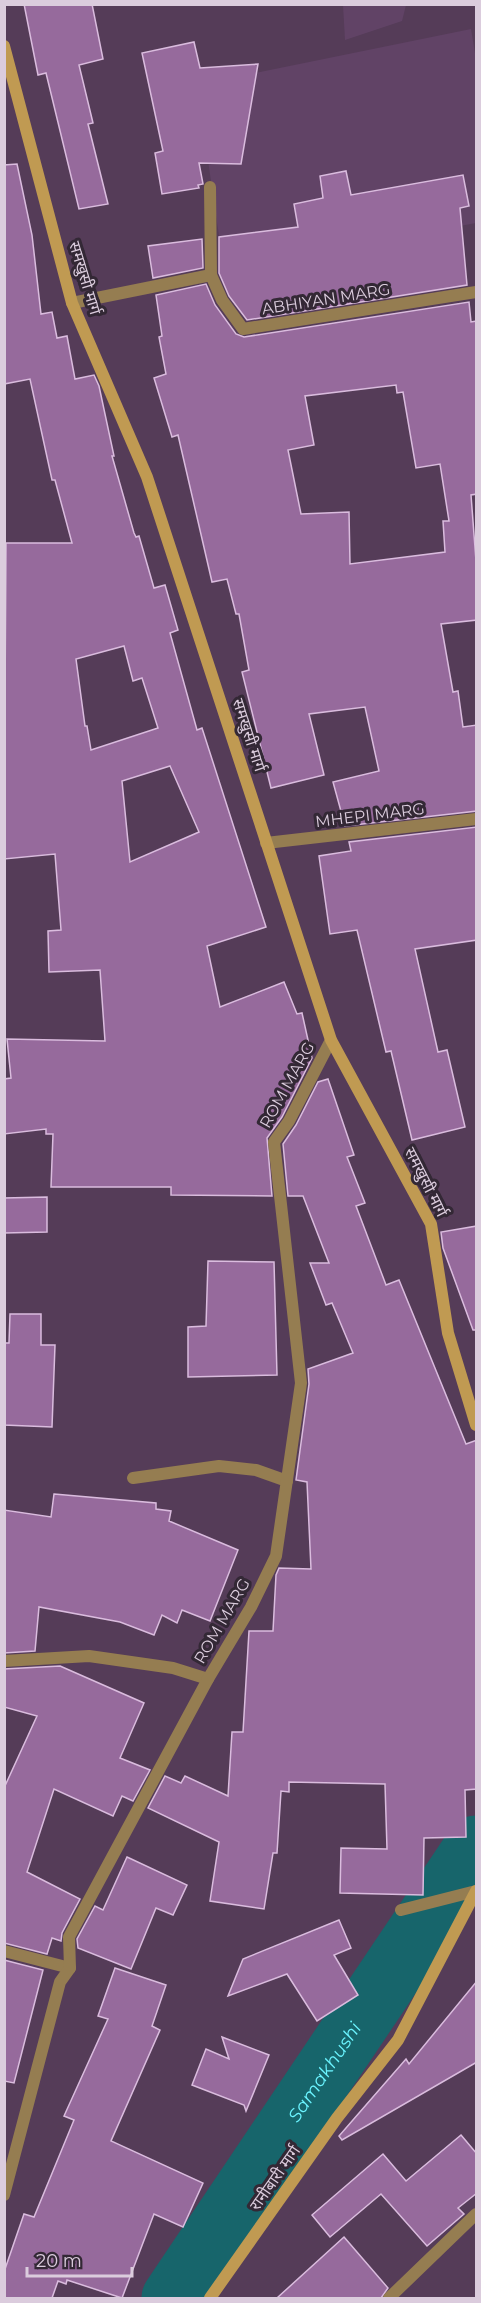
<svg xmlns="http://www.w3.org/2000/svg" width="481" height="2303" font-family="Montserrat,'Noto Sans Devanagari',sans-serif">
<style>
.built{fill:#614366}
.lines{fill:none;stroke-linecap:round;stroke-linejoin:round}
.river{stroke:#17656b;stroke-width:63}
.building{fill:#966a9c;stroke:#dabcde;stroke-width:1.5;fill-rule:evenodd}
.street{stroke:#957d51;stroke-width:12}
.secondary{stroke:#c09a52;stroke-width:12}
.labels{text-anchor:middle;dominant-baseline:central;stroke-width:6;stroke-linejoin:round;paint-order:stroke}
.street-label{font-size:16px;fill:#dbccdd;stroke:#332835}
.water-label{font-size:18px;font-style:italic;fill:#6bf4ff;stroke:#332835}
</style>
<rect width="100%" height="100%" fill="#553c58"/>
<!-- built -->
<g class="built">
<polygon points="343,5 343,4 406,5 402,21 345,40"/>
<polygon points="471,29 476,59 476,223 224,270 197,85"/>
</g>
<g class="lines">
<!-- river -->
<path class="river" id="s1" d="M173,2298L476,1847"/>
</g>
<!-- building -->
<g class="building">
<polygon points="24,4 92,4 103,59 79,65 93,123 88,124 108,204 79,209 46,73 38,75"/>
<polygon points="194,42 200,68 258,64 241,164 199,163 203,184 198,185 199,188 162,194 155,153 163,151 142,53"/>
<path d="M17,164L32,235L41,314L52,312L57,338L67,336L75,379L94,375L99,386L114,456H112L134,533L136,537L139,536L154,588L165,585L178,630L170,633L197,730L202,728L266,927L207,946L220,1007L284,982L297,1014L302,1013L312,1058L282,1117L267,1138L272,1196L171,1195V1187H51L53,1134H46V1129L4,1134V1079L11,1078L7,1039L105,1041L100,970L49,972L48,931L61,930L55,854L4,859L6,543H72L55,480H52L30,379L4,384V165ZM124,646L133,681L142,678L158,728L91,750L87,726H85L76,659ZM170,766L199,832L130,862L122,781Z"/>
<polygon points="346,171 351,195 463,175 469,206 460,208 467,285 247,320 229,296 219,273 219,237 298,227 294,204 323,198 320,176"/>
<polygon points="202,239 203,268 153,278 148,246"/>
<path d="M206,284L215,305L236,334L244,337L469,302L471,322L477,321V494L471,495L477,574V620L441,624L453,692L458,691L463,727L477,725V811L345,826L333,782L379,771L365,707L309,714L324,775L271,788L242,672L249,670L239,614H236L227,579L212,582L178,435L172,437L154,378L166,374L159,337L162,336L156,295ZM396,385L397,393L403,392L416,468L440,464L449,521H443L445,552L350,564L349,512L301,514L288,450L314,445L305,396Z"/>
<polygon points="477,827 477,940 415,949 438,1052 447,1050 465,1127 412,1140 391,1051 386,1052 357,930 330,934 319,856 351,851 349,842"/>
<polygon points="328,1079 354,1155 347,1157 365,1203 356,1206 386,1285 399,1280 466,1444 477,1440 477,1789 465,1790 466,1837 424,1838 423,1895 340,1893 341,1848 387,1849 385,1784 289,1782 289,1792 281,1791 277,1853 273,1853 264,1909 210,1901 219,1842 148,1808 165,1776 181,1783 185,1776 228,1796 232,1732 243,1732 249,1631 273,1631 276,1575 279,1568 311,1569 307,1482 296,1480 309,1384 308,1369 353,1353 332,1303 326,1305 310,1263 329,1263 303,1196 288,1196 283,1144 296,1125 318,1082"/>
<polygon points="47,1197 47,1232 4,1233 4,1198"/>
<polygon points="477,1226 477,1330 473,1330 443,1248 441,1232"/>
<polygon points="208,1261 274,1262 277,1375 188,1377 188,1327 206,1326"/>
<polygon points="10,1314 41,1314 41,1345 55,1345 52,1427 4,1425 4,1343 9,1343"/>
<polygon points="54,1494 156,1503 156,1509 171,1511 169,1521 238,1550 210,1621 182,1610 177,1623 162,1615 154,1635 120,1622 39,1607 35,1651 4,1653 4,1510 51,1517"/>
<polygon points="60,1666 144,1703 120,1758 150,1770 133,1801 122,1796 113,1816 54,1789 27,1872 80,1899 62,1933 61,1941 52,1938 47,1954 4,1943 4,1788 37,1716 4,1707 4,1669"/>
<polygon points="127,1857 187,1885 173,1915 156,1908 131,1969 78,1948 77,1939 95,1906 103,1910"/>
<polygon points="339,1920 351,1948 334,1955 358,1995 317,2021 287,1974 228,1996 243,1959"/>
<polygon points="4,1960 43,1970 14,2083 4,2081"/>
<polygon points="115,1968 166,1985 152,2026 160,2030 111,2141 203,2183 183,2227 154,2214 122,2298 67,2280 66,2284 58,2281 52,2298 4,2298 4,2272 24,2214 34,2217 74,2120 64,2116 108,2019 98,2016"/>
<polygon points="477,1981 477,2062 342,2140 339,2136 406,2059 409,2064"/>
<polygon points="222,2037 269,2055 246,2111 244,2105 192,2085 206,2049 229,2059"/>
<polygon points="461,2135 477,2154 477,2193 458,2208 464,2214 427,2246 381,2194 330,2237 312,2215 383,2154 406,2181"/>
<polygon points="344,2237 388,2288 381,2298 277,2298"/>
</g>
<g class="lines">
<!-- street -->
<g class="street">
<polyline points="210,187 211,275"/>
<polyline points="72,303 211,275 222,300 243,329 476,292"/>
<polyline points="266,843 476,819"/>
<polyline points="133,1478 219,1466 256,1470 287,1481"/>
<polyline points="4,1661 89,1656 173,1668 208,1679"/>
<polyline points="401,1910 476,1891"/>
<polyline points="4,1951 70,1968"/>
<polyline points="4,2195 60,1982 70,1968 69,1937 208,1679 251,1607 276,1556 301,1383 274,1142 289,1121 331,1040"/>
<polyline points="389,2298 476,2214"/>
</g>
<!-- secondary -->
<g class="secondary">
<polyline points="4,46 72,303 147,477 331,1040 431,1224 448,1333 476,1425"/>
<polyline points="210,2298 337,2118 398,2040 476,1891"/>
</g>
</g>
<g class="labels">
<!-- street labels -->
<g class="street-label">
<text transform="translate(85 278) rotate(73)">समखुसी मार्ग</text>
<text transform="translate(326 299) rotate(-9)">ABHIYAN MARG</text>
<text transform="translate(249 735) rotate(72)">समखुसी मार्ग</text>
<text transform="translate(370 815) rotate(-7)">MHEPI MARG</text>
<text transform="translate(287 1085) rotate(-61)">ROM MARG</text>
<text transform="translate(426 1182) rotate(63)">समखुसी मार्ग</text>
<text transform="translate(222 1621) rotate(-60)">ROM MARG</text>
<text transform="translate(275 2178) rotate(-55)">रानीबारी मार्ग</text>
</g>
<!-- water labels -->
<g class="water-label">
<text stroke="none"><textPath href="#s1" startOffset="272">Samakhushi</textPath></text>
</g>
</g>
<!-- border -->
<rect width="481" height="2303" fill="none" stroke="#dbccdd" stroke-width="12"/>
<!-- scale -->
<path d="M27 2267v9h105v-9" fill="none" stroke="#dbccdd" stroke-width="3"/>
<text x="36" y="2267" font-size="18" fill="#dbccdd" stroke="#332835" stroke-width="4.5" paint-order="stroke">20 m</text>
</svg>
